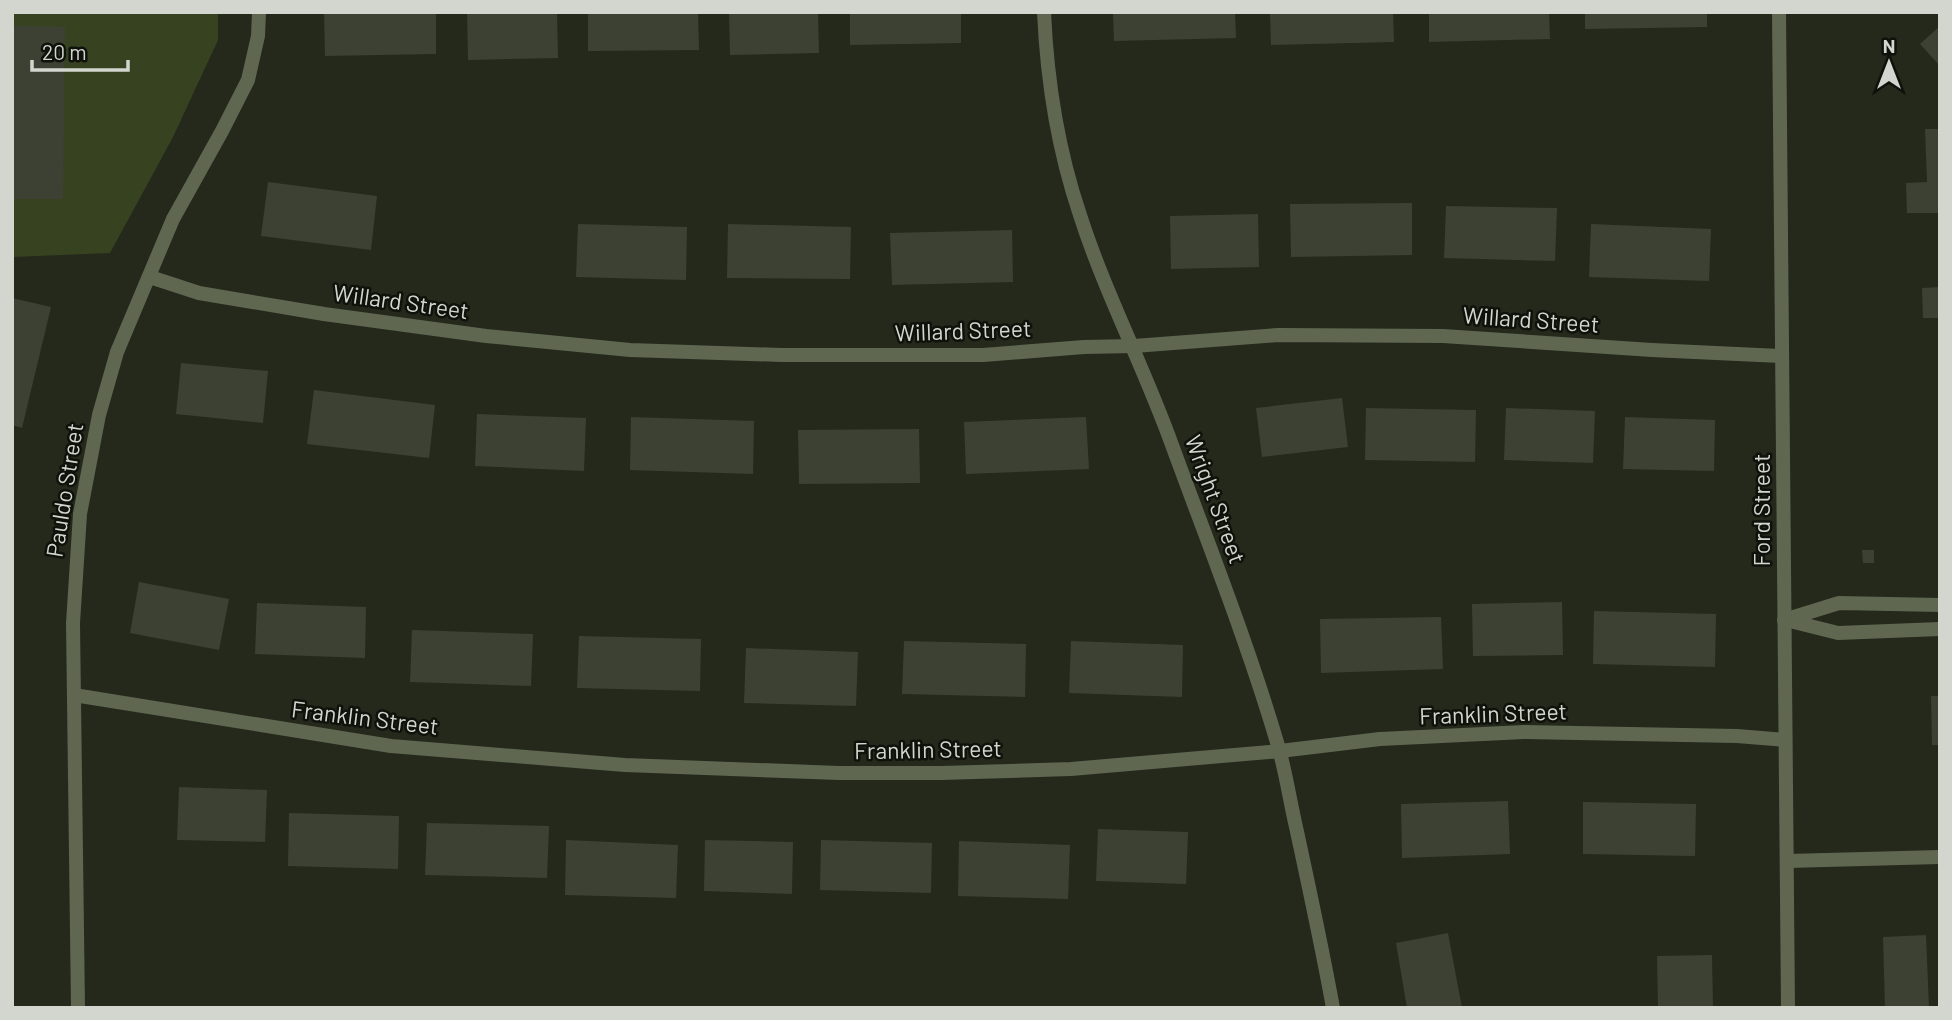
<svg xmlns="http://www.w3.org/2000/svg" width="1952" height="1020" font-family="Barlow,sans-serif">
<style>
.green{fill:#374320}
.building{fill:#3c4134}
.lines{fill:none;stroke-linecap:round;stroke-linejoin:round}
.minor{stroke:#5f6751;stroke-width:14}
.tertiary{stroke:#5f6751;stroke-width:14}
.labels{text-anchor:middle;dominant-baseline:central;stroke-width:5;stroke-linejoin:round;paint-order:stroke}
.street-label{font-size:23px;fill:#d3d6ce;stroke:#0f110b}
</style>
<rect width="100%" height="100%" fill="#24291c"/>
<!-- green -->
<polygon class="green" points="12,12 218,12 218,40 173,137 110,253 12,257"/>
<!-- building -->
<g class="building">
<polygon points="324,12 436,12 436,54 325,56"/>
<polygon points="467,12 557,12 558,58 468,60"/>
<polygon points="588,12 698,12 699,50 588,51"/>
<polygon points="729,12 818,12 819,53 730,55"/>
<polygon points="850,12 961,12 961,43 850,45"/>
<polygon points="1113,12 1235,12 1236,38 1114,41"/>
<polygon points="1270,12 1393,12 1394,42 1271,45"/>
<polygon points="1429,12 1549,12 1550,39 1429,42"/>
<polygon points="1585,12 1707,12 1707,27 1585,29"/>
<polygon points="12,26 65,27 63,199 12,199"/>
<polygon points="1940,26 1940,66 1920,44"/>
<polygon points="1925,129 1940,129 1940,213 1907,213 1906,183 1927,182"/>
<polygon points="268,182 377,196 371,250 261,236"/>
<polygon points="1412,203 1412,255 1291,257 1290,204"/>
<polygon points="1446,206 1557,208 1555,261 1444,258"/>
<polygon points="1258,214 1259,267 1171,269 1170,216"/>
<polygon points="578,224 687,227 686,280 576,277"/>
<polygon points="728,224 851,227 850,279 727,278"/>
<polygon points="1591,224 1711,229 1709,281 1589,277"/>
<polygon points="1012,230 1013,282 892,285 890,233"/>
<polygon points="1940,287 1940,318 1923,318 1922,288"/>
<polygon points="12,298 51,307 22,428 12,425"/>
<polygon points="181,363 268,371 263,423 176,414"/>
<polygon points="314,390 435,405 429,458 307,444"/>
<polygon points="1342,398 1348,447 1262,457 1256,408"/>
<polygon points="1366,408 1476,410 1475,462 1365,460"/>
<polygon points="1506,408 1595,411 1593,463 1504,460"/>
<polygon points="477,414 586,418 584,471 475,466"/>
<polygon points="631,417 754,421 753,474 630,470"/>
<polygon points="1086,417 1089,469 966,474 964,422"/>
<polygon points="1625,417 1715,420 1714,471 1623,469"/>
<polygon points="919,429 920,483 799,484 798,430"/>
<polygon points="1862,550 1874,550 1874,563 1863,563"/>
<polygon points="139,582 229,599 219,650 130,633"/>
<polygon points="1562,602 1563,655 1473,656 1472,604"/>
<polygon points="257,603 366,607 365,658 255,654"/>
<polygon points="1594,611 1716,614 1715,667 1593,664"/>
<polygon points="1441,617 1443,669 1321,673 1320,619"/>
<polygon points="412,630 533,634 531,686 410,682"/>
<polygon points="579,636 701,639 700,691 577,688"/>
<polygon points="904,641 1026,644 1025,697 902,694"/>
<polygon points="1071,641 1183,645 1182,697 1069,693"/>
<polygon points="746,648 858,652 856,706 744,703"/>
<polygon points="1931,696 1940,696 1940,745 1932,745"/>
<polygon points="179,787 267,790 265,842 177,840"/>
<polygon points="1508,801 1510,854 1402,858 1401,804"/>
<polygon points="1583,802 1696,804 1695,856 1583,854"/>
<polygon points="289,813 399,816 398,869 288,866"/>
<polygon points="427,823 549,826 547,878 425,875"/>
<polygon points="1098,829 1188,832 1186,884 1096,881"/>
<polygon points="566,840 678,845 676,898 565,895"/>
<polygon points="705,840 793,842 792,894 704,891"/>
<polygon points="821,840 932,843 931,893 820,890"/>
<polygon points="959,841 1070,845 1068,899 958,896"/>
<polygon points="1448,933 1462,1008 1407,1008 1396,943"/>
<polygon points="1926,935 1929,1008 1885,1008 1883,937"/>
<polygon points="1712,955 1713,1008 1658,1008 1657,956"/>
</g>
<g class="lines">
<!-- minor -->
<g class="minor">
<path d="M1044,12C1047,80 1058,150 1080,215C1105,293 1144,367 1172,445C1209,546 1249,646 1279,749C1286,774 1290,801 1296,827C1309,887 1322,947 1333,1008"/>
<polyline points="150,277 199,293 324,314 486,336 630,350 781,355 983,355 1084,347 1134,346 1278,335 1443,336 1652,350 1782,356"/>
<polyline points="1784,620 1839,603 1940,605"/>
<polyline points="1786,620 1838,633 1940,629"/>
<polyline points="74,695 391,746 625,765 839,773 941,773 1071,769 1280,751 1380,739 1524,732 1737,736 1785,740"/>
<polyline points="1787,861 1940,857"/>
<polyline points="78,1008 73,623 80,514 99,415 117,352 173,219 222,131 248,80 258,36 259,12"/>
</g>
<!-- tertiary -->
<polyline class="tertiary" points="1779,12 1788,1008"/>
</g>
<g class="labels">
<!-- street labels -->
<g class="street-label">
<text transform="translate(401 301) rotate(8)">Willard Street</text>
<text transform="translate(1531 319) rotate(4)">Willard Street</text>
<text transform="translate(963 330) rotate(-2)">Willard Street</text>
<text transform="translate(64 490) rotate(-81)">Pauldo Street</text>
<text transform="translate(1216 499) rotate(70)">Wright Street</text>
<text transform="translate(1761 510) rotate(-90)">Ford Street</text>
<text transform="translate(1493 713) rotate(-2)">Franklin Street</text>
<text transform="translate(365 717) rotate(7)">Franklin Street</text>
<text transform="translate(928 749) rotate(-1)">Franklin Street</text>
</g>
</g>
<!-- border -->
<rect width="1952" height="1020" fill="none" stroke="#d3d6ce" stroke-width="28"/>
<!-- north arrow -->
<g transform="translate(1889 63)" stroke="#0f110b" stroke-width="5" paint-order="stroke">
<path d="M0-5L12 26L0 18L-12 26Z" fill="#d3d6ce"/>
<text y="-10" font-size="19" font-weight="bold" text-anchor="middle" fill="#d3d6ce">N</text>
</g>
<!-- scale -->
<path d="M32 60v10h96v-10" fill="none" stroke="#d3d6ce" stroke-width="3.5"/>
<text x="42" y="60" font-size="21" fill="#d3d6ce" stroke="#0f110b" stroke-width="5" paint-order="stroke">20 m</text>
</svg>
